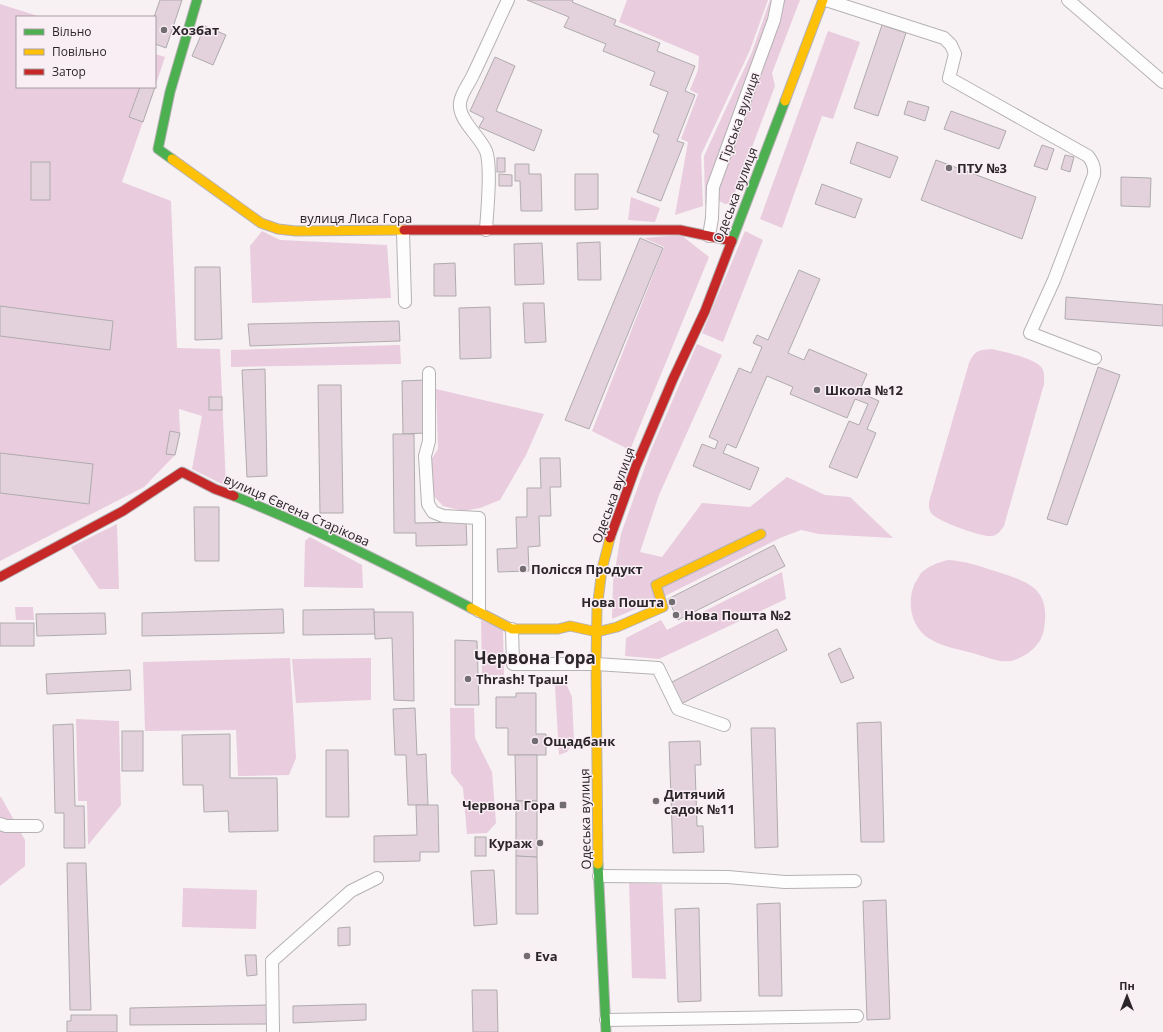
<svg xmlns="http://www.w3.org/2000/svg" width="1163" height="1032" font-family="'Open Sans',sans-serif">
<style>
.green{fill:#e9ccdd}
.building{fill:#e3d2dc;stroke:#afabad}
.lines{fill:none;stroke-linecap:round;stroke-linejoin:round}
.street-casing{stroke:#b6b2b4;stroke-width:14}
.fast-casing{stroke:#b6b2b4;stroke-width:11}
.slow-casing{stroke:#b6b2b4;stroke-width:11}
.jam-casing{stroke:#b6b2b4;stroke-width:11}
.street{stroke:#fefdfd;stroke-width:12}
.fast{stroke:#4caf50;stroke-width:9}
.slow{stroke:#ffc107;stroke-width:9}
.jam{stroke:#c62828;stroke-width:9}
.poi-dot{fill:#726d70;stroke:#faeef5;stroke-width:1.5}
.labels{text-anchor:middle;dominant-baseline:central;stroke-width:3;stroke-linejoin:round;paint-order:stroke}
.poi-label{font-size:13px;font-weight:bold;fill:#2b2629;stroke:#faeef5;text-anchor:start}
.street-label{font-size:13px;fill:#2b2629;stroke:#faeef5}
.district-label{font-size:17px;font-weight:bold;fill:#2b2629;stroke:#faeef5}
</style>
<rect width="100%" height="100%" fill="#f7f1f4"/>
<!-- green -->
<g class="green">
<polygon points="627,0 768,0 750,50 701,155 703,206 675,215 688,142 681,139 698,94 690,90 698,70 699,56 619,22"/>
<polygon points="770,0 800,0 772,73 775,86 731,203 725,204 718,200 705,205 704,156 752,52"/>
<polygon points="0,4 41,17 17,17 17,87 155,87 122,182 171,201 177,348 220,349 226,486 192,469 202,416 179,409 180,433 175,455 144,487 0,561"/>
<polygon points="828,31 860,42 833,119 822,116 782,228 760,219"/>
<polygon points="155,54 165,57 155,87"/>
<polygon points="631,197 660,208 655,222 628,220"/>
<polygon points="262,231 280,240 387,245 391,298 252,303 250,246"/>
<polygon points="745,231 763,240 723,342 702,333"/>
<polygon points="681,235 709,257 630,450 592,431 664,247 644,238"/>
<polygon points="697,344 722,355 659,495 640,552 662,557 702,503 750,507 787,477 825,495 850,497 893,538 819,534 801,530 780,538 659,599 612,619 613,582 621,534 651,450"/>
<polygon points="400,345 401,364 231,367 231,350"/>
<path d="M992,349C1004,352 1035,358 1042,368C1045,373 1044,378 1044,384L1004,526C1001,530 998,535 992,536C984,538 937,521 932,514C929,511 929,507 929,502L969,363C975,350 979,350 992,349Z"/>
<polygon points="436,389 544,414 526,455 500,500 480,508 463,511 443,506 432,494 429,463 438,449"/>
<polygon points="117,524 119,589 99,589 71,547"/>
<polygon points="310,537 362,565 363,588 304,587 305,541"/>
<path d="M948,560C965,561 979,566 995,571C1028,582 1051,587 1044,629C1042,643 1030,654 1017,659C1004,665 989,658 976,654C961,650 943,647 930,639C911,628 906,602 915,583C917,580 919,576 921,573C930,565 937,563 948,560Z"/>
<polygon points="782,572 786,599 659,659 625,656 626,638 661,620 667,630"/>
<polygon points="15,607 33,607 34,620 16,620"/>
<polygon points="481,620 503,629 504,675 482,675"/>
<polygon points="290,658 296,758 289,775 238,776 236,730 145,731 143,662"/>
<polygon points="371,658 371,700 296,703 292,659"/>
<polygon points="540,679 565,681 572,697 574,741 567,752 559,755 555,686 540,682"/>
<polygon points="450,708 474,708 475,738 492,772 496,823 487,833 467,834 463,788 451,773"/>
<polygon points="76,719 119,721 121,805 88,845 87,801 78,801"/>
<polygon points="0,797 1,797 25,840 25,866 0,886"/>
<polygon points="629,883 662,884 666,979 632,978"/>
<polygon points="183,888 257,890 256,929 182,927"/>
</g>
<!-- building -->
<g class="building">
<polygon points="160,0 182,0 166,48 155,44 154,17"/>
<polygon points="527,0 573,0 572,2 616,20 614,25 660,43 657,51 695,66 685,91 695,95 677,141 684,143 661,201 637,192 659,135 653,132 668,92 650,85 655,72 603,51 606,44 564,27 569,17"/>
<polygon points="882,25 906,33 878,116 854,108"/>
<polygon points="205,26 226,35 213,65 192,56"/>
<polygon points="495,57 515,66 496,111 542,130 534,151 479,127 484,118 470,111"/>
<polygon points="140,87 155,87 143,122 129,117"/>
<polygon points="908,101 929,107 925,121 904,114"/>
<polygon points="951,111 1006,131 999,149 944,129"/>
<polygon points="857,142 898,157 890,178 850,163"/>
<polygon points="1042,145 1054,149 1047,170 1034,166"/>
<polygon points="1065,155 1074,157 1070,172 1061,169"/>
<rect x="497" y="158" width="8" height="14"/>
<polygon points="936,160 1036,197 1022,239 921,200"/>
<rect x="31" y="162" width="19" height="38"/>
<polygon points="515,164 529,164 529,174 541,174 542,211 521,211 520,181 515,181"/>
<polygon points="499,174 512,175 512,186 499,186"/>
<polygon points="575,174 598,174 598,209 575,210"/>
<polygon points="1121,177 1151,178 1150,207 1121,206"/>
<polygon points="822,184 862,199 855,218 815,204"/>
<polygon points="640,238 663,248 589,429 565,420"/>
<polygon points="600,242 601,280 578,280 577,243"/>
<polygon points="542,243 544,284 515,285 514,244"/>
<polygon points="455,263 456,296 434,296 434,264"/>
<polygon points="195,267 220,267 222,339 195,340"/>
<polygon points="799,270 820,279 788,353 804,360 809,349 867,374 859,392 879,401 867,429 876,433 857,478 829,467 849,421 859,425 868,404 855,399 847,418 790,394 793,387 767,376 736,448 727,444 723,453 759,468 750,490 693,466 702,444 715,449 718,441 709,437 739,368 751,373 762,347 753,343 757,335 768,340"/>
<polygon points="1066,297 1163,305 1163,326 1065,319"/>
<polygon points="523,303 544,303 546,342 525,343"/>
<polygon points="0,306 113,321 110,350 0,336"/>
<polygon points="490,307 491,358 460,359 459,308"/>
<polygon points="399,321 400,341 250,346 248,324"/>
<polygon points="1098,367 1120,375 1067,525 1047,519"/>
<polygon points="265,369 267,476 247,477 242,370"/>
<polygon points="425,380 426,433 403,434 402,381"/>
<polygon points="318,385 341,385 343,513 320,513"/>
<rect x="209" y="397" width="13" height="13"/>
<polygon points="170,431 180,433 175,455 166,454"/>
<polygon points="393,434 414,434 415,523 466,522 467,545 416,546 416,533 394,533"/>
<polygon points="0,453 93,464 89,504 0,493"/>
<polygon points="540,458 560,458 561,487 550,487 551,516 539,516 540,546 528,547 529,571 498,572 497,549 517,548 516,517 527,517 527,488 541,488"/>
<polygon points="194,507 219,507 219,561 195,561"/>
<polygon points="774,545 785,566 678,620 668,599"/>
<polygon points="283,609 284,633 142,636 142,613"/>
<polygon points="374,609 375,634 303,635 303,610"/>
<polygon points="374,612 413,612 414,701 394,700 392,638 375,639"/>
<polygon points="105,613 106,634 37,636 36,614"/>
<rect x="0" y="623" width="34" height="23"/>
<polygon points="777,629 787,650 681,704 670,683"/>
<polygon points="455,640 477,641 479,705 455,705"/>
<polygon points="840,648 854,678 841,683 828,654"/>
<polygon points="130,670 131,690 47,694 46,674"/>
<polygon points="516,693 536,693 536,734 546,734 546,755 508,755 508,728 496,728 496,697 516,697"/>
<polygon points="415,708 417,755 426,754 428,805 408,805 406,755 395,755 393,709"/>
<polygon points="881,722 884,842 861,842 857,723"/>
<polygon points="73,724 75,806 84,806 85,848 64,848 64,813 55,813 53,725"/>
<polygon points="751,728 775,728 778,847 755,848"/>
<rect x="122" y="731" width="21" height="40"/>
<polygon points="230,734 230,778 277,778 278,831 229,832 228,811 204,812 203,785 183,785 182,735"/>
<polygon points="700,741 701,765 695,765 697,826 703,826 704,852 673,853 669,742"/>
<polygon points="326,750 348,750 349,817 326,817"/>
<polygon points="515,755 537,755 537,801 516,801"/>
<polygon points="516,801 537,801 537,857 516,856"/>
<polygon points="416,805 438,805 439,852 420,852 420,861 374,862 374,836 417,835"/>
<rect x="475" y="837" width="11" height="19"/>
<polygon points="516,856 537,857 538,914 516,914"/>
<polygon points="67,863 86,863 91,1010 70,1010"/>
<polygon points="494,870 497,924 474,926 471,871"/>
<polygon points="886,900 890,1019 867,1020 863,901"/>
<polygon points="780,903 782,996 759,996 757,904"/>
<polygon points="699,908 701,1001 678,1002 675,909"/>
<polygon points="350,927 350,945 338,946 338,928"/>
<polygon points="245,955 256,955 257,975 247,976"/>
<polygon points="472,990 497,990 498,1032 473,1032"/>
<polygon points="366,1004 366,1020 293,1023 293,1006"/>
<polygon points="267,1005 267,1024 130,1025 130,1008"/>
<polygon points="71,1015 117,1015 117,1032 67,1032 67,1021 71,1021"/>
</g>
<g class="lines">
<!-- street casing -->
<g class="street-casing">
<g id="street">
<path d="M826,0L944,38L951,45L955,54L949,78L1088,156C1093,162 1095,167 1094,175L1054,280L1030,333L1095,358"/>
<polyline points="1068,0 1163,82"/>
<path d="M486,230C487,212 492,166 486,151C480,136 458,120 460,103C461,93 469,84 473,75C485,50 496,25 508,0"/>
<polyline points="403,231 405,302"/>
<polyline points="709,236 712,218 713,187 774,20 778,0"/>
<polyline points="429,373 429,441 425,456 428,504 433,512 443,516 479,518 479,611"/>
<polyline points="512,629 513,664 596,664 658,668 678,709 724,725"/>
<polyline points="0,824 6,826 37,826"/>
<polyline points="599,876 728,877 785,882 855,881"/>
<polyline points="606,1020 857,1016"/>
<polyline points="273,1032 272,961 351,891 377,878"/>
</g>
</g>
<!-- fast casing -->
<g class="fast-casing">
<g id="fast">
<polyline points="172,159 158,149 170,92 197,0"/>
<polyline points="731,243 785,101"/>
<path d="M234,496C315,528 394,568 471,608"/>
<polyline points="598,864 606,1032"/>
</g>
</g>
<!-- slow casing -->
<g class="slow-casing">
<g id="slow">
<polyline points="785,101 823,0"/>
<polyline points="172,159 261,223 278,229 296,231 404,230"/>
<polyline points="471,608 512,629 558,629 570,626 597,632 617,627 663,607 656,585 761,534"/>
<polyline points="598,864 596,664 597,609 602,569 610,538"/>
</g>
</g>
<!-- jam casing -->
<g class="jam-casing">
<g id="jam">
<polyline points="404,230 680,230 732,241"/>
<polyline points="610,538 636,466 673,379 705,311 731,243"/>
<polyline points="0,577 123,511 182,472 215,489 234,496"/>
</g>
</g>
<!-- street -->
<use href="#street" class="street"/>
<!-- fast -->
<use href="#fast" class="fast"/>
<!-- slow -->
<use href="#slow" class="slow"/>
<!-- jam -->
<use href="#jam" class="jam"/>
</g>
<!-- markers -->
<g class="poi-dot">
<circle cx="164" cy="30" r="4"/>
<circle cx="949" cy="168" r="4"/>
<circle cx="817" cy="390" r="4"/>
<circle cx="523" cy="569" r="4"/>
<circle cx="672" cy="602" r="4"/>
<circle cx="676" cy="615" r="4"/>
<circle cx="468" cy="679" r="4"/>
<circle cx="535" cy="741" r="4"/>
<circle cx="656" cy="801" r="4"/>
<rect x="559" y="801" width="8" height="8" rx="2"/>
<circle cx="540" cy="843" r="4"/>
<circle cx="527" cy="956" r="4"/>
</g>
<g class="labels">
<!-- poi labels -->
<g class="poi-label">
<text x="172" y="30">Хозбат</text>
<text x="957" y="168">ПТУ №3</text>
<text x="825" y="390">Школа №12</text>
<text x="531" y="569">Полісся Продукт</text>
<text x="664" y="602" text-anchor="end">Нова Пошта</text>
<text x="684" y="615">Нова Пошта №2</text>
<text x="476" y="679">Thrash! Траш!</text>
<text x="543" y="741">Ощадбанк</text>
<text x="664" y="794">Дитячий<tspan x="664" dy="15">садок №11</tspan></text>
<text x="555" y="805" text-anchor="end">Червона Гора</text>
<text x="532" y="843" text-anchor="end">Кураж</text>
<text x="535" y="956">Eva</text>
</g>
<!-- street labels -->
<g class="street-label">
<text transform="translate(739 117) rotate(-70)">Гірська вулиця</text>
<text transform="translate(735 195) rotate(-69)">Одеська вулиця</text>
<text x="356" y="218">вулиця Лиса Гора</text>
<text transform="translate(613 495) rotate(-70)">Одеська вулиця</text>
<text transform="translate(297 510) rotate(24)">вулиця Євгена Старікова</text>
<text transform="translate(585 819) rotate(-91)">Одеська вулиця</text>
</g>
<!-- district labels -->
<g class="district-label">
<text x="535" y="657">Червона Гора</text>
</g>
</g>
<!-- legend -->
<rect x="16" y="16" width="140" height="72" fill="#faeef5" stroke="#a79ea3"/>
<rect x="24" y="29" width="20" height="6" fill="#4caf50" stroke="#a79ea3"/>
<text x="52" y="36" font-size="12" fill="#2b2629">Вільно</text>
<rect x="24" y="49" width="20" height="6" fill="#ffc107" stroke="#a79ea3"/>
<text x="52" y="56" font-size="12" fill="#2b2629">Повільно</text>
<rect x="24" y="69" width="20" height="6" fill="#c62828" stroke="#a79ea3"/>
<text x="52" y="76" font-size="12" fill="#2b2629">Затор</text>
<!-- north arrow -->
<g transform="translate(1127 996)" stroke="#faeef5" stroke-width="3" paint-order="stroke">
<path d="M0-3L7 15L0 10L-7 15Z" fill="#2b2629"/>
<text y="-6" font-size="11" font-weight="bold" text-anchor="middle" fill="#2b2629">Пн</text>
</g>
</svg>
